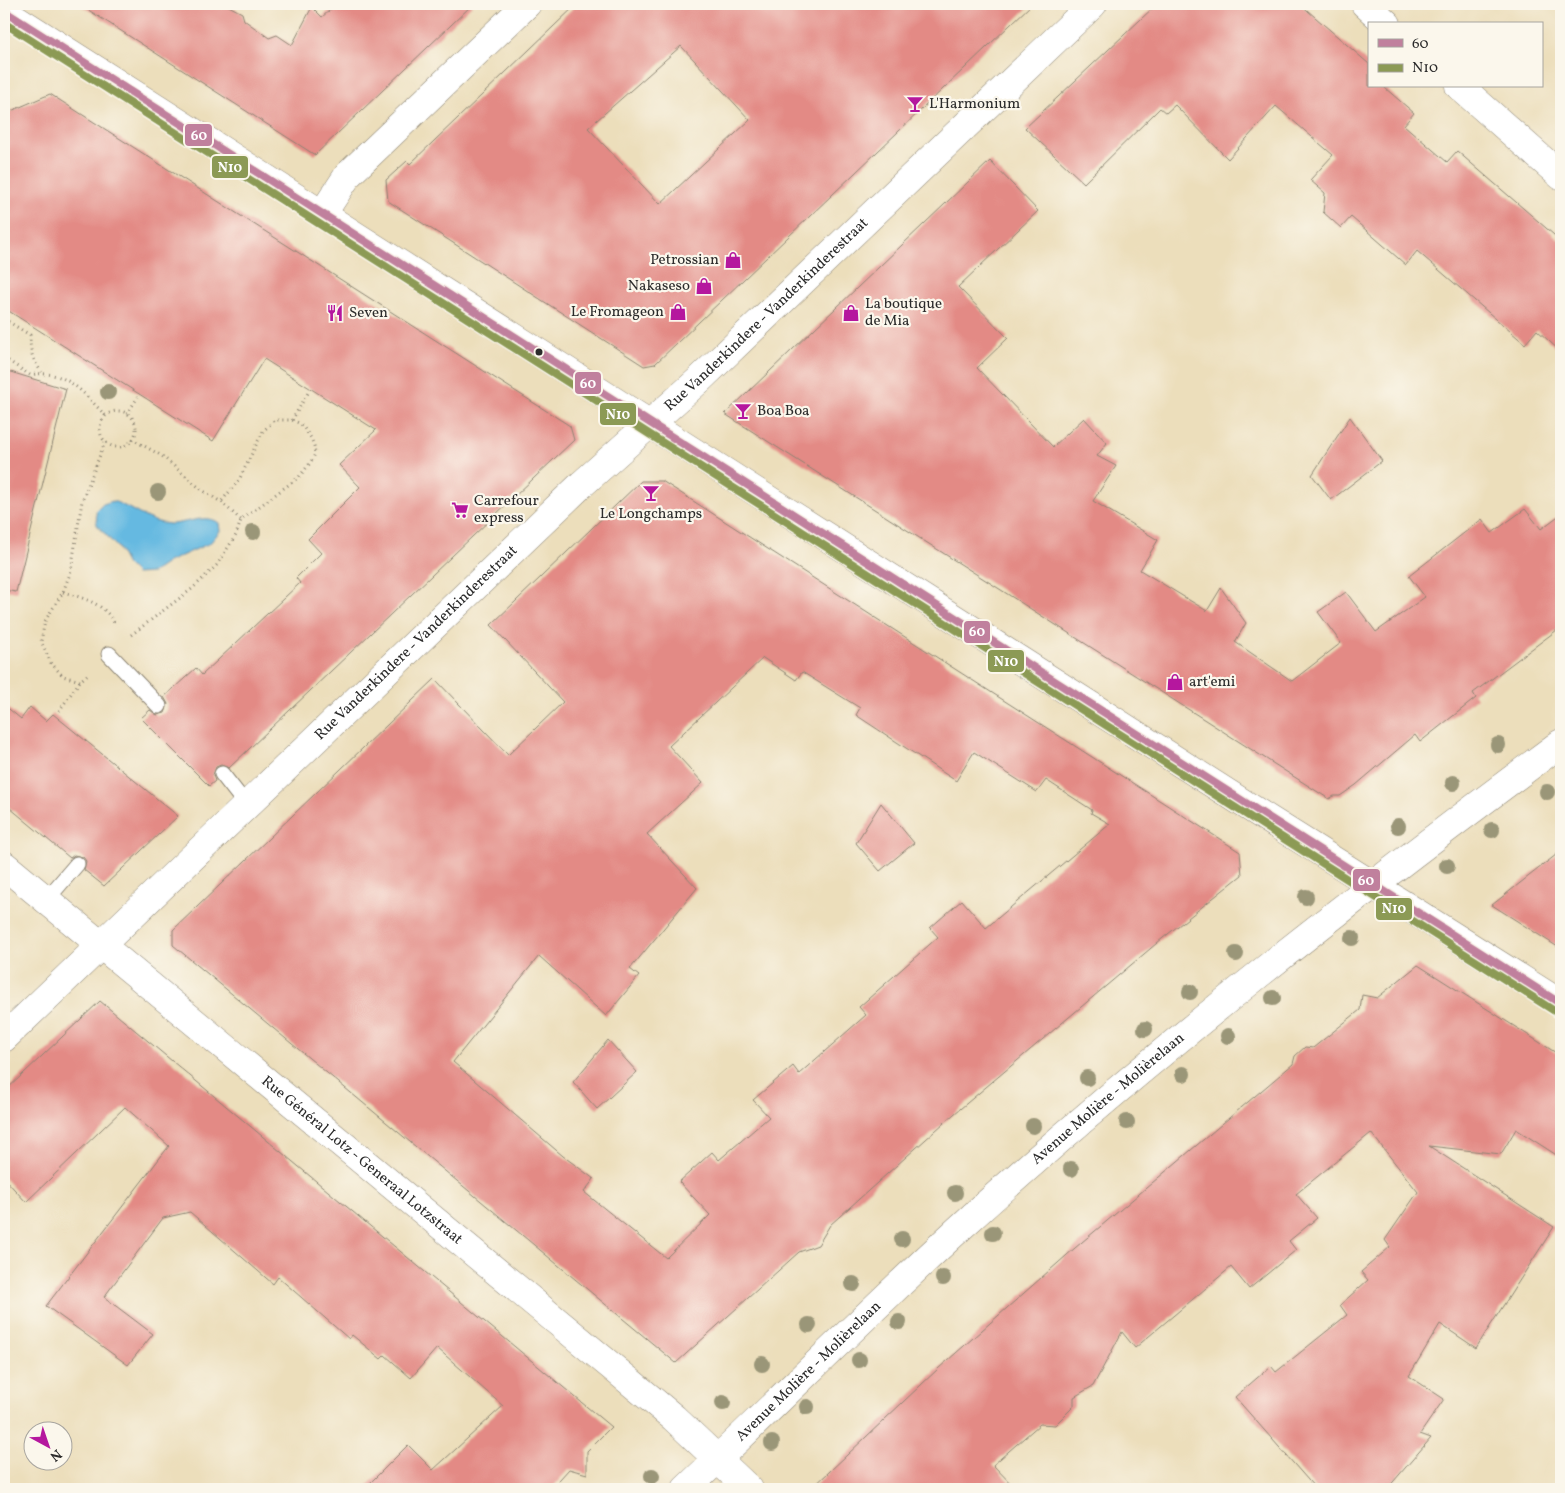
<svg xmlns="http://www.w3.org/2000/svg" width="1565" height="1493" font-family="Vollkorn,serif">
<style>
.water{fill:#65b9e1;stroke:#487286}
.building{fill:#e38a85;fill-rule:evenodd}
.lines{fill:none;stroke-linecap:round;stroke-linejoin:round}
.lane-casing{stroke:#8c8473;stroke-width:17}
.street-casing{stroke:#8c8473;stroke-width:29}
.secondary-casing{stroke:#8c8473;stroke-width:29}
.path{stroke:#8c8473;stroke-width:3;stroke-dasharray:1 4;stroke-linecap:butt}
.lane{stroke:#fff;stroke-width:15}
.street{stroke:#fff;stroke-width:28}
.secondary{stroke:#fff;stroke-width:28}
.bus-1-casing{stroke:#fbf7ec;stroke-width:11}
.bus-2-casing{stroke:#fbf7ec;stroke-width:11}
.bus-1{stroke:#c0809d;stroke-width:8}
.bus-2{stroke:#8c9a55;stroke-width:8}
.tree{fill:#9a9678}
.bus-dot{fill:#2b2b2b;stroke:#fbf7ec;stroke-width:2}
.labels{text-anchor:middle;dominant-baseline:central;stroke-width:4.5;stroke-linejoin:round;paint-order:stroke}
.poi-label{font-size:15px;fill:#2b2b2b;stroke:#fbf7ec;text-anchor:start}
.street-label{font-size:15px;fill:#2b2b2b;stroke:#fbf7ec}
.line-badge{stroke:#fbf7ec;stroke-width:2}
.badge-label{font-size:14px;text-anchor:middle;font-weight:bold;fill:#fff}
</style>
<rect width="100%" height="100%" fill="#fbf7ec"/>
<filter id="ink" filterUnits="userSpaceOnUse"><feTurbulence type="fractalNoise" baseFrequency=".02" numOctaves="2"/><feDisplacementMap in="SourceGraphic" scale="10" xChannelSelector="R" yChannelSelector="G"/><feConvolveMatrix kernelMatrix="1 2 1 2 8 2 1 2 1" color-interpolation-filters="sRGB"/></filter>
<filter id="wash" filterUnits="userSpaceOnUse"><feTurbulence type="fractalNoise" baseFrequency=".0096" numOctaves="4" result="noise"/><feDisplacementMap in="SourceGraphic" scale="20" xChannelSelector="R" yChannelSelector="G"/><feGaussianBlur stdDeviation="1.12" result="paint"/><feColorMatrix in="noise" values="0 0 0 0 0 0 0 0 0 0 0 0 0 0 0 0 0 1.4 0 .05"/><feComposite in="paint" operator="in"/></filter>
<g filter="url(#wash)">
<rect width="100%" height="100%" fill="#ecdebb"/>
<!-- water -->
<path class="water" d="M113,501C133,508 148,523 170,524C185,524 207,513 219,523L220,531L210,543L168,562L152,573L136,574L127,565L118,548L97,525L96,511L103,504Z"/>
<g id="blocks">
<!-- building -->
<g class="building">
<polygon points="79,4 225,4 242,13 244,20 269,38 277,35 292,45 312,7 322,17 337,4 473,4 315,155"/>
<path d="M577,4H1032L655,364L644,366L388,201L386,180L407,161L410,164ZM681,46L750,120L660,204L588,128Z"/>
<polygon points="1157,4 1300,4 1369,64 1369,86 1386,86 1385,88 1414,113 1404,125 1447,162 1457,151 1561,241 1561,352 1537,330 1525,344 1417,251 1406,265 1351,217 1341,228 1323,212 1325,193 1310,180 1333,155 1276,106 1228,159 1175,105 1166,113 1160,108 1084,183 1025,128"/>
<polygon points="50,94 570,426 574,440 229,768 221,765 216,767 213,775 215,781 209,786 141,718 150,710 157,715 165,713 168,704 164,697 196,668 202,675 300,583 296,578 321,553 308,539 360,487 339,465 376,430 264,359 213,441 4,308 4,114"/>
<polygon points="990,161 1038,211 958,287 1008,338 977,368 1053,447 1084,418 1107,443 1097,456 1116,466 1093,501 1158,540 1140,570 1207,611 1221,588 1246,623 1235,642 1292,681 1341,643 1318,612 1346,592 1376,632 1425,597 1409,576 1482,519 1492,533 1525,509 1541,529 1561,514 1561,627 1473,693 1476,698 1420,742 1415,735 1356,785 1340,796 1334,796 1329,799 725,414"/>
<polygon points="4,370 66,389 16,592 4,590"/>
<polygon points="1350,417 1382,461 1331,500 1312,475"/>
<path d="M641,481H662L1240,852L1242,875L1163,938L954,1114L830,1225L818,1245L799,1252L676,1363L173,945V930L435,679L508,755L563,702L491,625ZM763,658L796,680L802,672L860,708L856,715L956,781L974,752L1037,792L1046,780L1092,810L1091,813L1110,824L986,928L962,900L930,928L938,937L859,1007L866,1015L799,1074L793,1066L753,1100L769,1117L719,1160L712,1152L679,1182L710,1215L666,1258L584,1192L594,1179L563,1156L453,1062L539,956L606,1016L639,976L630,969L697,888L647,834L703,783L669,746Z"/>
<polygon points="4,705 21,719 30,707 46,721 53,714 178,816 104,886 84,870 86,861 83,857 74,855 70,858 4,803"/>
<polygon points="881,803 914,843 880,871 856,843"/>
<polygon points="1561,851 1561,949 1492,905"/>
<polygon points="1418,965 1561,1056 1561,1158 1516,1129 1501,1154 1429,1146 1554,1227 1476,1348 1440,1324 1409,1376 1444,1399 1420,1434 1431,1438 1387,1489 1316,1489 1235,1397 1271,1366 1276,1372 1347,1315 1340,1305 1368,1280 1361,1272 1390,1247 1385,1240 1418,1192 1371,1133 1296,1194 1317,1218 1289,1241 1296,1250 1249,1289 1231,1267 1135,1348 1122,1332 1093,1386 1074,1397 1074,1406 1055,1425 1040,1424 993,1465 1016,1489 811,1489 939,1368 1075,1248 1293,1064 1295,1056 1305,1047 1313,1048 1360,1010 1362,995 1377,998"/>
<polygon points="100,1001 611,1427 587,1451 587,1474 569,1469 551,1489 364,1489 408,1445 433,1470 503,1406 437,1348 411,1378 385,1355 381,1359 352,1335 349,1339 278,1277 273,1284 190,1212 163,1218 104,1297 153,1334 128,1365 46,1306 169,1146 125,1107 26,1202 4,1178 4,1092"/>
<polygon points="608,1040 637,1072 597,1109 573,1082"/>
</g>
</g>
</g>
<g filter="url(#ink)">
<use href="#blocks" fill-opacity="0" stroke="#8c8473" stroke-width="1"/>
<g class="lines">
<!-- lane casing -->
<g class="lane-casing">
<g id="lane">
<polyline points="109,654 159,706"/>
<polyline points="222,774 247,806"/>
<polyline points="47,899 77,864"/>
</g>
</g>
<!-- street casing -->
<g class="street-casing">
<g id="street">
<polyline points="1365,4 1387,24"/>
<polyline points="4,11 1268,819 1561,1004"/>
<polyline points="1459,86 1561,176"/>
<polyline points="323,213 348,175 527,4"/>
<path id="s1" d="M4,865L674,1418L749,1489"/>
<path id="s2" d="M4,1038L581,485L699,380L1093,4"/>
</g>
</g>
<!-- secondary casing -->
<g class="secondary-casing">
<g id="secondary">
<path id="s3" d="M686,1489C778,1402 868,1312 962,1226C1152,1053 1355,896 1561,743"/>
</g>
</g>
<!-- path -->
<g class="path">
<path d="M4,319L30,335C30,351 32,360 42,372"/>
<path d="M4,358L30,375C66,368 83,393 106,416"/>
<circle cx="118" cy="429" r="18"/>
<polyline points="127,414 138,397"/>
<polyline points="292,420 308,393"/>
<polyline points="132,439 162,456 202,490 221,502 241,520"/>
<path d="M63,592C84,598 106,604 115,625"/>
<polyline points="131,635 192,589 217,565 236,535 241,520 299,477 311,462 315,454 314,446 311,438 301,424 292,420 275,420 263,431 239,480 221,502"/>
<polyline points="80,681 63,676 51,663 41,641 45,621 63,592 71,571 82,501 105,442"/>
<polyline points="59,711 80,681 88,674"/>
</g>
<!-- lane -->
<use href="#lane" class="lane"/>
<!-- street -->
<use href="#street" class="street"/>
<!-- secondary -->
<use href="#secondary" class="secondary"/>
<!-- bus-1 casing -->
<g class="bus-1-casing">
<polyline id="bus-1" points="4,11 1561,1004"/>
</g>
<!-- bus-2 casing -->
<g class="bus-2-casing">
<polyline id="bus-2" points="4,23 1556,1012"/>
</g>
<!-- bus-1 -->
<use href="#bus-1" class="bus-1"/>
<!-- bus-2 -->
<use href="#bus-2" class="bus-2"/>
</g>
<!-- trees -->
<g class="tree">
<circle cx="108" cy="392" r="8"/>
<circle cx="158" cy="492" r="8"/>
<circle cx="253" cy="532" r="8"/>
<circle cx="1498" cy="745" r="8"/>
<circle cx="1453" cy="783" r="8"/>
<circle cx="1547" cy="792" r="8"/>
<circle cx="1398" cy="826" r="8"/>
<circle cx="1492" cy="830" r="8"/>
<circle cx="1447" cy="866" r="8"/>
<circle cx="1306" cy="897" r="8"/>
<circle cx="1352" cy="938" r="8"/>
<circle cx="1236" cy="954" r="8"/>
<circle cx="1190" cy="992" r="8"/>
<circle cx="1273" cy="998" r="8"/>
<circle cx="1145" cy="1029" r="8"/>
<circle cx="1228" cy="1036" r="8"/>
<circle cx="1183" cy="1074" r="8"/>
<circle cx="1087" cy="1078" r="8"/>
<circle cx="1127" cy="1122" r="8"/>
<circle cx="1033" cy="1126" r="8"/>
<circle cx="1071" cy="1169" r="8"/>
<circle cx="955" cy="1193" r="8"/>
<circle cx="993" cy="1233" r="8"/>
<circle cx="902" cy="1239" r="8"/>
<circle cx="943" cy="1278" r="8"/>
<circle cx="853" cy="1284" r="8"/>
<circle cx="899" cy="1322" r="8"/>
<circle cx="809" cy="1325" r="8"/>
<circle cx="859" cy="1360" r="8"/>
<circle cx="762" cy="1364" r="8"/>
<circle cx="723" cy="1403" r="8"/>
<circle cx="807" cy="1407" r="8"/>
<circle cx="772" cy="1443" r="8"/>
<circle cx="652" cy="1476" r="8"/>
</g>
</g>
<!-- icons -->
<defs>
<g id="bar-bare" transform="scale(1.35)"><path d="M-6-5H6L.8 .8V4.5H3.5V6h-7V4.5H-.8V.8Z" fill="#b5179e" stroke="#fbf7ec" stroke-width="2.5" paint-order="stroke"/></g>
<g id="shop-bare" transform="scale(1.35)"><path d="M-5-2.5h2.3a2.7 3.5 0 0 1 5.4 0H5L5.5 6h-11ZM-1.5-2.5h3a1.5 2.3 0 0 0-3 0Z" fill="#b5179e" stroke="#fbf7ec" stroke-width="2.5" paint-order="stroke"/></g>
<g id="restaurant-bare" transform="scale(1.35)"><path d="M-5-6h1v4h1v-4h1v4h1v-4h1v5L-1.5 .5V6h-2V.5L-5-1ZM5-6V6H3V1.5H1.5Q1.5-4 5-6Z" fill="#b5179e" stroke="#fbf7ec" stroke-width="2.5" paint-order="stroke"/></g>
<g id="supermarket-bare" transform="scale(1.35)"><path d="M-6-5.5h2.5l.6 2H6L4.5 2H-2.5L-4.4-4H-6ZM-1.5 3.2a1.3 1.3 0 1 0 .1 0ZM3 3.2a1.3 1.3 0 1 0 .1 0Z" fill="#b5179e" stroke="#fbf7ec" stroke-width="2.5" paint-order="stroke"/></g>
</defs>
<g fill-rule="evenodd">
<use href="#bar-bare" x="915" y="104"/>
<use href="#shop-bare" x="733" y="260"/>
<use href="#shop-bare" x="704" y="286"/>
<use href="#shop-bare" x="678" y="312"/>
<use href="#restaurant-bare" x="335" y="313"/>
<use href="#shop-bare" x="851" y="313"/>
<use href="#bar-bare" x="743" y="411"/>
<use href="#bar-bare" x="651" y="493"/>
<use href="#supermarket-bare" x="460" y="510"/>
<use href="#shop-bare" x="1175" y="682"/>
</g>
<!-- markers -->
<circle class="bus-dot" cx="539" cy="352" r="4.5"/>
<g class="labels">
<!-- poi labels -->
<g class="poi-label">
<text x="929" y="104">L'Harmonium</text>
<text x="719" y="260" text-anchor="end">Petrossian</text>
<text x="690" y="286" text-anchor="end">Nakaseso</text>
<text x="865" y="304">La boutique<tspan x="865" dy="17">de Mia</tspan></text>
<text x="664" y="312" text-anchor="end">Le Fromageon</text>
<text x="349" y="313">Seven</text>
<text x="757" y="411">Boa Boa</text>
<text x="474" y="501">Carrefour<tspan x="474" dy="17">express</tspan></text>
<text x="651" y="514" text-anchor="middle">Le Longchamps</text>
<text x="1189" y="682">art'emi</text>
</g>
<!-- street labels -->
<g class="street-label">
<text stroke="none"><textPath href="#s2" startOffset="1051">Rue Vanderkindere - Vanderkinderestraat</textPath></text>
<text stroke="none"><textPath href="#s2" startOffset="571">Rue Vanderkindere - Vanderkinderestraat</textPath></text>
<text stroke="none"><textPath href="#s3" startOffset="575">Avenue Molière - Molièrelaan</textPath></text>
<text stroke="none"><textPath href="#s1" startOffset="464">Rue Général Lotz - Generaal Lotzstraat</textPath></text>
<text stroke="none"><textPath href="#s3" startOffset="170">Avenue Molière - Molièrelaan</textPath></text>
</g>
</g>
<g class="line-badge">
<rect x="184" y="123" width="29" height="24" rx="5" fill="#c0809d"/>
<rect x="211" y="155" width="38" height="24" rx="5" fill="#8c9a55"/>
<rect x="574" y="371" width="28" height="24" rx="5" fill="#c0809d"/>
<rect x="599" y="402" width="38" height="24" rx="5" fill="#8c9a55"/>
<rect x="963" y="620" width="28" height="24" rx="5" fill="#c0809d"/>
<rect x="987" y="649" width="38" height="24" rx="5" fill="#8c9a55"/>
<rect x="1352" y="868" width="29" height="24" rx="5" fill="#c0809d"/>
<rect x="1375" y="897" width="38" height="24" rx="5" fill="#8c9a55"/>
</g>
<g class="badge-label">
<text x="199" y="140">60</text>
<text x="230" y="172">N10</text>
<text x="588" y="388">60</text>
<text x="618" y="419">N10</text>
<text x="977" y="636">60</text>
<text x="1006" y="666">N10</text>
<text x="1366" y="885">60</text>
<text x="1394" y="913">N10</text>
</g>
<!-- margin -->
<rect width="1565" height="1493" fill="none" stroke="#fbf7ec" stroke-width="20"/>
<!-- legend -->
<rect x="1368" y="22" width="175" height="65" fill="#fbf7ec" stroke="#a8a59f"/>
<rect x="1378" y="39" width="25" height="8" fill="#c0809d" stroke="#a8a59f"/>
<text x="1412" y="48" font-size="15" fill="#2b2b2b">60</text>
<rect x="1378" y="64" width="25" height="8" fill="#8c9a55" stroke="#a8a59f"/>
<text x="1412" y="72" font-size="15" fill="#2b2b2b">N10</text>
<!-- north arrow -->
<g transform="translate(48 1446) rotate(140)"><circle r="24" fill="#fbf7ec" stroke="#a8a59f"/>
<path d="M0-4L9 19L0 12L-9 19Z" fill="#b5179e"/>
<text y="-8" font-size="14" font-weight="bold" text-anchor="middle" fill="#2b2b2b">N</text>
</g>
</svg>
